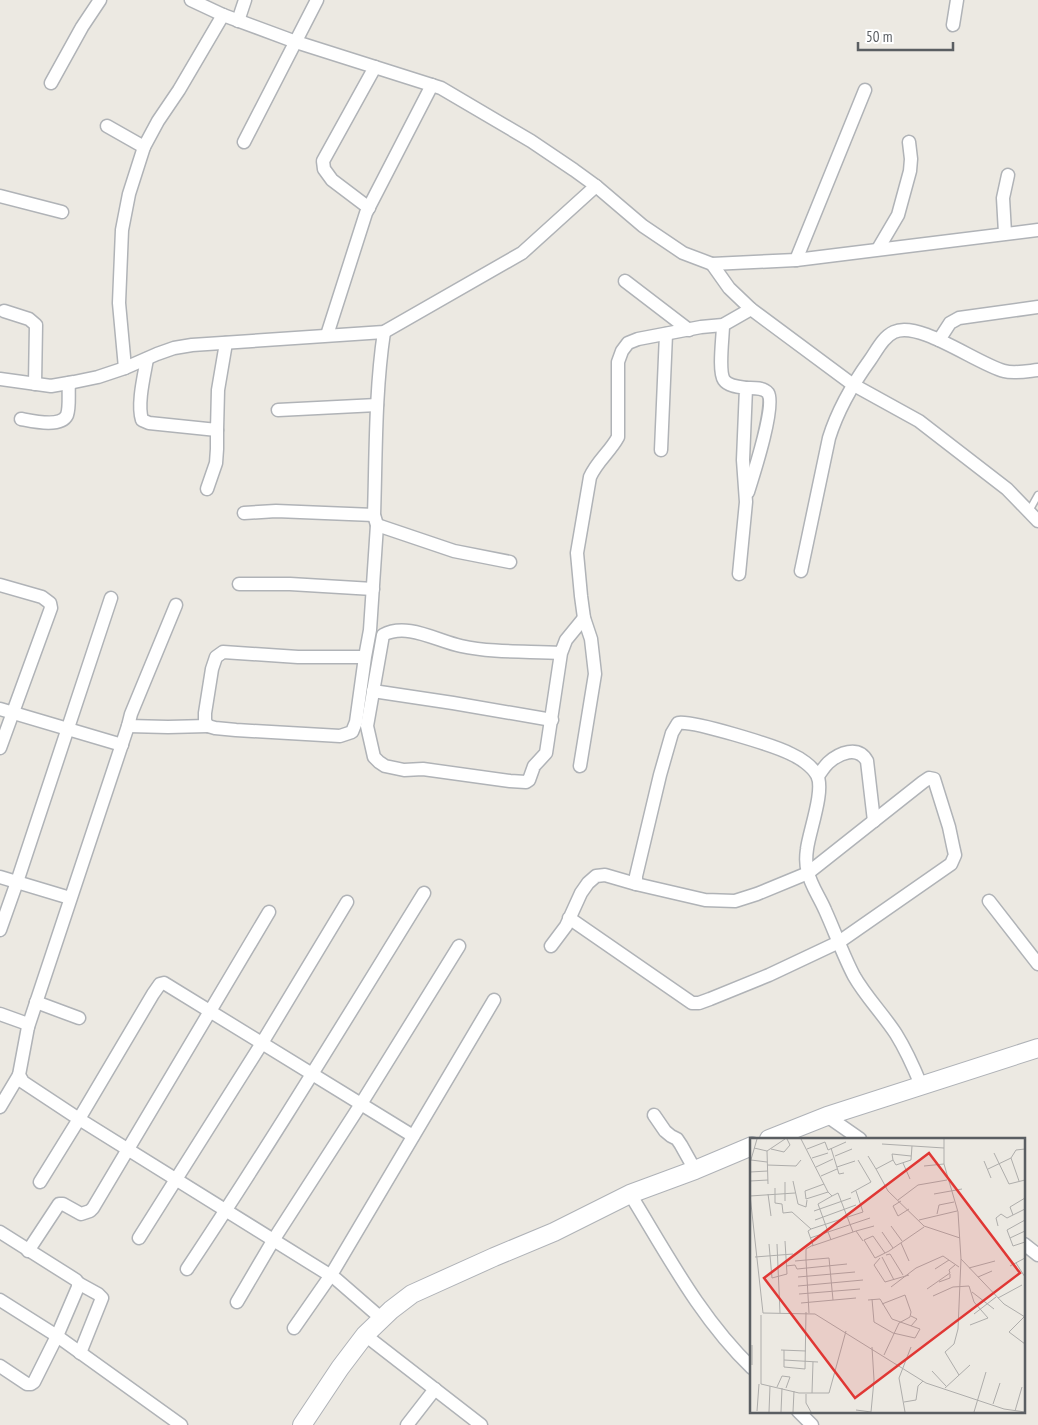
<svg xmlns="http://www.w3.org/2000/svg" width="1038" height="1425" font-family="'PT Sans Narrow',sans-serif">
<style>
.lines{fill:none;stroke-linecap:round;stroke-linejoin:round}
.lane-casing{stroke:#b0b3b7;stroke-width:9}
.street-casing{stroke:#b0b3b7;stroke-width:15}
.secondary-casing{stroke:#afb2b7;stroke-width:20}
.lane{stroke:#fff;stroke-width:6}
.street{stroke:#fff;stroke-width:12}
.secondary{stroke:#fff;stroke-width:18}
.inset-road{fill:none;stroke:#aeadab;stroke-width:1}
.view{fill:#e03734;fill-opacity:0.15;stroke:#e03734;stroke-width:2.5}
.inset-edge{fill:none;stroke:#5a5e62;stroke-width:2.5}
</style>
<rect width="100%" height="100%" fill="#ece9e2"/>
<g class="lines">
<!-- lane casing -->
<g class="lane-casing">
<polyline id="lane" points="1029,511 1038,495"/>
</g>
<!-- street casing -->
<g class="street-casing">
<g id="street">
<polyline points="191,0 223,15 296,42 441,88 531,141 574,170 596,186 643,226 683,253 712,264 796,260 1038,230"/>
<polyline points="238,21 245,0"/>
<polyline points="953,25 957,0"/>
<polyline points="51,83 82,27 100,0"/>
<polyline points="107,126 144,147"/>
<polyline points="244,142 317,0"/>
<polyline points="0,196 62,212"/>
<polyline points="369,208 332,180 324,169 323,161 375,67"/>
<polyline points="1005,233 1003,198 1008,175"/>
<polyline points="878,249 898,215 910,171 911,159 909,142"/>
<polyline points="796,260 865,90"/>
<polyline points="712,264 729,288 751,309 852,384 919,421 1007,489 1038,521"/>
<polyline points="625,281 689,330"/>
<polyline points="4,311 29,319 36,325 35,384"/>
<path d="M723,325C723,337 718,371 724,380C728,386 739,387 746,388L743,460L746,502L739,574"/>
<polyline points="327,335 366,213 432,85"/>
<polyline points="939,340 950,323 959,318 1038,307"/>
<path d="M147,359C144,376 137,404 142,420L149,423L217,430L218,390L226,343"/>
<polyline points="125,368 119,303 122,230 129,194 144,147 158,121 179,90 223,15"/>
<polyline points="0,379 51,386 74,382 98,377 125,368 157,354 174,348 192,345 384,332 522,253 596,186"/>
<path d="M746,388C752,388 763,387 768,393C776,405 753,476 748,492"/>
<polyline points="278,410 377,405"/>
<path d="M21,419C32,421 61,428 67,415C70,407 68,393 69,383"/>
<polyline points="661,450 666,334"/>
<polyline points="207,489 216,463 217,449 217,430"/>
<polyline points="244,513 276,511 374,515"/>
<polyline points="377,525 454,551 510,562"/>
<path d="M801,571L829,438C838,409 852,385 870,360C877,350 883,337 894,332C919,320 977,364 1004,371C1014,374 1028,371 1038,370"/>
<polyline points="239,584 290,584 373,589"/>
<polyline points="0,585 42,597 50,603 51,608 0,748"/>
<polyline points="176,605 131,714 128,726 168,727 208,726"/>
<path d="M561,653C529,651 493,653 461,646C437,641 407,622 383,635L367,726L374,757L379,762L385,766L404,770L423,769L510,781L526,782L529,780L534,766L546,753L561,653L566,640L584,618"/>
<path d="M365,657H298L223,652L216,657L212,669L205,713V721L208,726L215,728L236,730L340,736L352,732L356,722L365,657L370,630L377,525L374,515C376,454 375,392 384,332"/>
<polyline points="373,691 453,703 552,720"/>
<polyline points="0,709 122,745"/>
<path d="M580,766L595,674L591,639L584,618L581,596L577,553L590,477C597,461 610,452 618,437V362L622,351L628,343L638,339L701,327L723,325L751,309"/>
<path d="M818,776C821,772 824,767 828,763C839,753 858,745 867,761L874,821"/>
<polyline points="0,877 70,898"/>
<path d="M636,884V876L660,775L672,733L678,723C692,720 776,746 791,754C800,758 812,766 817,775C825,790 809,832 807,849C806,856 806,866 808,872C810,884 820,898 825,910C835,932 843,955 854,976C866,997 883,1014 896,1034C906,1050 914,1068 921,1085"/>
<polyline points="989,901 1038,964"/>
<polyline points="0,930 17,882 111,598"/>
<polyline points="551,946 566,926 581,893 588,883 596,876 605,875 636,884 705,900 735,901 757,894 808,873 923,782 929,778 934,779 949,827 953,846 955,855 951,864 839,942 769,975 710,999 699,1003 692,1003 569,918"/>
<polyline points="36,1002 79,1018"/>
<polyline points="0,1014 25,1023 28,1027 19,1075 23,1082 79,1119 40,1182"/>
<polyline points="28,1027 128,726"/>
<polyline points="0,1107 19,1075"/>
<polyline points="654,1115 665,1131 671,1136 677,1139 681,1145 695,1170"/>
<polyline points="827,1116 860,1139"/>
<path d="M630,1194C667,1254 700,1318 752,1368"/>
<polyline points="0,1232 76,1280 78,1283 78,1287 57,1336 34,1382 31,1384 27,1384 0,1366"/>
<polyline points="139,1238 262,1043 347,902"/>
<polyline points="1024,1244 1038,1255"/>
<polyline points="28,1251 59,1204 63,1204 81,1214 90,1211 93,1208 269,912"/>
<path d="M187,1269C269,1146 346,1019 424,893"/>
<polyline points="78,1283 98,1294 102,1298 80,1353"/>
<polyline points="0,1300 57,1336 181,1425"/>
<polyline points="237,1302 274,1239 361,1104 459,946"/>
<polyline points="382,1319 336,1279 79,1119 153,994 160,984 164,983 413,1136"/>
<polyline points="294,1328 331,1275 494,1000"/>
<polyline points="365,1335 481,1425"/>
<polyline points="798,1411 812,1425"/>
<polyline points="407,1425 435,1389"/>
</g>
</g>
<!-- secondary casing -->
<g class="secondary-casing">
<g id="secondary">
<polyline points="769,1139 827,1116 1038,1048"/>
<polyline points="302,1425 340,1368 365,1335 391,1310 412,1294 494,1257 554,1232 630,1194 695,1170 752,1146"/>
</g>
</g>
<!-- lane -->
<use href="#lane" class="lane"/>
<!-- street -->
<use href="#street" class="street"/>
<!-- secondary -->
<use href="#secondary" class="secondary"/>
</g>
<!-- overview -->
<g transform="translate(750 1138)">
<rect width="275" height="275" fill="#ece9e2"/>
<path class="inset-road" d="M51,1L78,54L82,58L88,55L103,94M194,1V26L208,74L211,121L254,166L275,179M132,6L194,10M4,10L17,13L35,1M81,10L89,36L94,35M21,11L34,14L40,7L37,1M57,11L75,4L78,12L96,4M17,13L18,46M244,15L259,46L275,42M85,18L102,11M118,18L126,31M161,18L142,16L143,22L126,31L138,53L174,88L210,100M62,20L78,15M261,20L269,43M1,22L17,24M143,22L146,27L161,22L162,8M234,23L241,40M0,25L7,1M153,25L160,41M17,27L46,28L51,22M174,28L194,26M66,29L83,21M87,29L105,23M238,31L261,20L266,12L275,11M0,34L18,33M71,38L87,31M0,43L18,42M43,43L48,66L56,69L57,62M35,44V63M74,46L55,53L56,61L78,54M25,50V65L32,66L33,75L42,74L61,91L58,93L63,107L56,111V122L45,123M101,55L121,44L108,22M18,56L21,78M184,56L212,51M0,57L13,175L65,176L176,245L254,271L275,274M0,58L45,55M148,62L168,47L197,42M151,63L143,68L148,78L159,71M64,73L101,60M187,76L189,67L204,64M263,77L260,69L275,60M65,82L106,67M169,82L207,73M275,82L257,92L263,108L275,104M141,88L152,103M248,88L246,80L251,76L257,80L275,71M61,91L113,74L106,53M132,94L143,110M60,100L120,80M260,100L275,93M81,102L68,66L82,58M113,103L106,93L124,88M151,105L159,123M19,106L22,140L37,136L35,103M27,106L30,175M62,108L106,93M135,115L123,98L114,102L125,120L139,113L174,89M136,117L140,116L153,137M5,119L43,116M132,119L144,142M130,120L124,127L135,144L159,137M266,125L275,139M36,128L45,127L47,131L97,126M260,128L275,120M219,130L245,123M185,131L199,122M48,139L105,134M228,139L242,133M189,144L200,140V136M48,148L113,142M141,149L166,130L193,118L209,129M177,151L200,135L199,132L205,127M222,154L244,171M49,156L110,151M183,158L203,149L219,148L224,164L238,180L220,187M248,160L272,147M118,162L130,161L142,181L170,191L165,200L143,195L124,184L122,161M51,165L106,160M132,166L155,157L161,174L160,179L149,185L134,217M59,175L56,122L79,120L83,162M224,176L246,159M11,177V246L49,255H79L96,193M274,179L259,194L275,206M161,188L167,181L161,178M2,207V227M31,212L56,213M34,212V229L55,231L56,174M34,222L68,224M182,233L196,248M209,237L195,214L204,206L208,191L211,121M27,249L32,238L40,239L36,250M195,250L220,227M62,255L63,224M56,256V265L61,274M154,264L166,262L168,248L173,243M243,266L250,245M106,272L121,274M7,273L9,246M265,273L272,249M19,274L20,248M31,274L32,250M43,274L44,253M121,274L124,242L122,209M155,274L149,240L161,209M224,274L236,234"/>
<path class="view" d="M179,15L270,135L105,260L14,140Z"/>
<rect width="275" height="275" class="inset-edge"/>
</g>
<!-- scale -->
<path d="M858 42v8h95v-8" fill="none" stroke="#5a5e62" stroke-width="2.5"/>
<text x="866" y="42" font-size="15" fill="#5a5e62" stroke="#ffffff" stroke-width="4" paint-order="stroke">50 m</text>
</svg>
